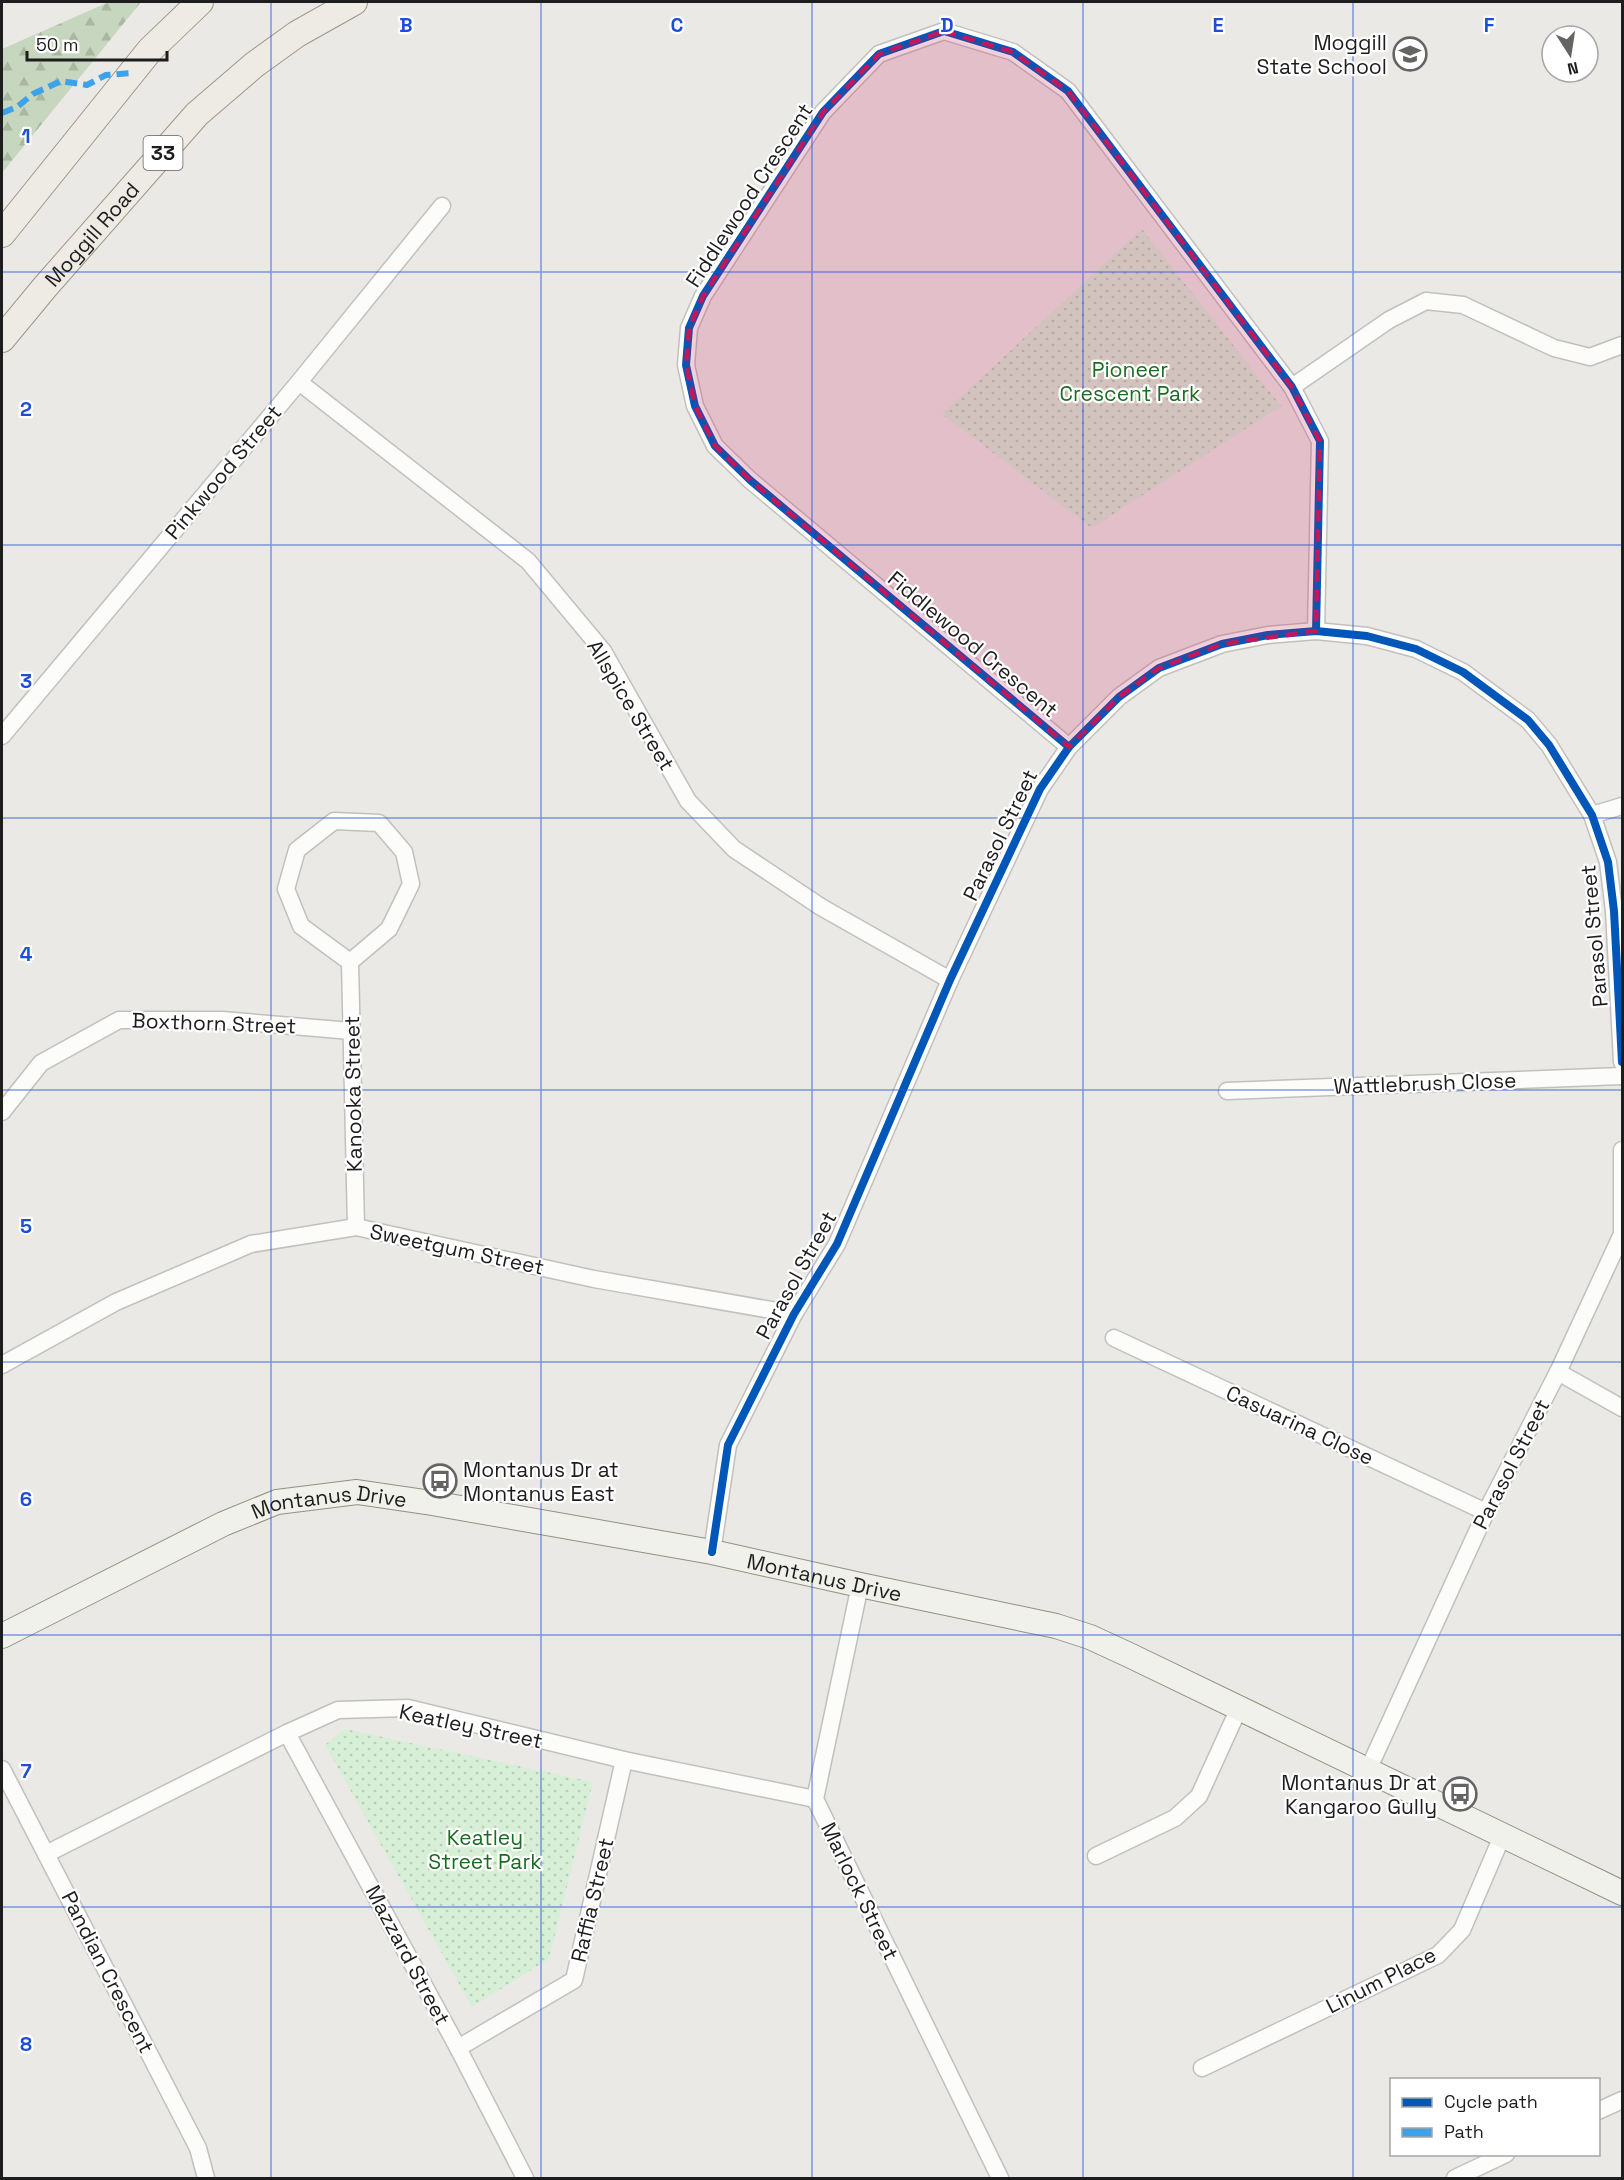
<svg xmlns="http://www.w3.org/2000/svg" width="1624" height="2180" font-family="'Space Grotesk',sans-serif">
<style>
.forest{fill:url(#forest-firs)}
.park{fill:url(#park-dots)}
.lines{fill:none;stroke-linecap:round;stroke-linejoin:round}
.street-casing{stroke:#c1c0be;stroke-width:19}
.secondary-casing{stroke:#919280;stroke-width:26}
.primary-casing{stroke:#9e9686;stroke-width:28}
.street{stroke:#fcfcfb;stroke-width:16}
.secondary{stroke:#f1f1eb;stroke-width:24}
.primary{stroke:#eeebe5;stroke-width:26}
.quiet{stroke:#3da2ea;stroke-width:6;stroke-dasharray:12 6;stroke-linecap:butt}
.cycleway-casing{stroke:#fff;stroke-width:11}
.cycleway{stroke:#0057b8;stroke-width:8}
.marked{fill:#c2185b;fill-opacity:0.2;stroke:#c2185b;stroke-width:4.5;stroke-dasharray:12 8;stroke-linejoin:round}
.grid{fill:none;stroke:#1d4ed8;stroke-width:1.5;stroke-opacity:0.55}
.labels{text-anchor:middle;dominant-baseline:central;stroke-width:4.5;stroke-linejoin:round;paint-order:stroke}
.shield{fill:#fff;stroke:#616161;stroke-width:1.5}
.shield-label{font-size:20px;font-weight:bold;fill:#1d1d1d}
.poi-label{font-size:21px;fill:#1d1d1d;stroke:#fff;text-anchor:end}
.street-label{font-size:21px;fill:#1d1d1d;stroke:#fff}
.park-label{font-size:21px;fill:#196d21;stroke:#fff}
.grid-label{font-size:20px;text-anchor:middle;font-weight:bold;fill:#1d4ed8;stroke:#fff;stroke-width:4.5;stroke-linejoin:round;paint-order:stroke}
</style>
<defs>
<pattern id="forest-firs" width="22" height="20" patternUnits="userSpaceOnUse" patternTransform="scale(1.5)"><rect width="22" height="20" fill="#c7d6be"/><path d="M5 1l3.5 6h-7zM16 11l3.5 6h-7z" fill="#aab7a3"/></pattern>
<pattern id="park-dots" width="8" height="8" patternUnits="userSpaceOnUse" patternTransform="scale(1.5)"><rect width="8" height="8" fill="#d7eed7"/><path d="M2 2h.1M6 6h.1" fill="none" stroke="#b8ccb8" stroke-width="1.8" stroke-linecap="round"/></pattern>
</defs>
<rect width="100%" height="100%" fill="#ebe9e6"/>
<!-- forest -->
<polygon class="forest" points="109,2 141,2 2,173 2,49"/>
<!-- park -->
<g class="park">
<polygon points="1142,229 1281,406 1092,528 942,414"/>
<polygon points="345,1729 593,1782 549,1959 472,2007 325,1745"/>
</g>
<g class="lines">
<!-- street casing -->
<g class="street-casing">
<g id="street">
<polyline points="299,382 528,561 603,651 688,801 734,849 821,907 950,980"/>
<polyline points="1292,387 1389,320 1426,301 1463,305 1554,348 1590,357 1622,345"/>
<polyline points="2,736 299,382 442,206"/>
<polyline points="1069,747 750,480 715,446 695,406 686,365 689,328 703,296 823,112 879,54 944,31 1013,52 1068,91 1292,387 1320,441 1316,631"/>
<polyline points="1592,815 1622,806"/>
<polyline points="350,962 301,926 286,889 297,850 334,821 379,823 404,852 411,884 389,929 350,962 356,1227"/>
<polyline points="1227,1091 1622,1076"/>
<polyline points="2,1112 41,1063 119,1020 222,1020 351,1031"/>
<polyline points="1114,1338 1486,1512"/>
<polyline points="2,1365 116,1302 251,1244 356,1227 594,1279 794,1314"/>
<polyline points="1558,1372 1622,1408"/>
<polyline points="712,1552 728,1445 794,1314 837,1244 950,980 1040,789 1069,747 1119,697 1159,668 1222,644 1268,635 1316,631 1367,636 1416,649 1463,672 1528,720 1549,745 1592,815 1608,862 1614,911 1622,1062"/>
<polyline points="860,1585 815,1799 1000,2178"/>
<polyline points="287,1733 458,2048 525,2178"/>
<polyline points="2,1769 198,2148 206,2178"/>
<polyline points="1368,1770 1486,1512 1558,1372 1622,1234 1622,1150"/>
<polyline points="46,1854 287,1733 338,1710 408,1708 624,1760 815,1799"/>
<polyline points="1096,1856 1175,1818 1199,1796 1239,1708"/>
<polyline points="458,2048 574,1980 624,1760"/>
<polyline points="1202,2068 1438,1955 1462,1930 1503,1834"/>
<polyline points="1598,2111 1622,2100"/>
<polyline points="1455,2178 1506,2154"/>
</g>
</g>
<!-- secondary casing -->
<g class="secondary-casing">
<g id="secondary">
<path id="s1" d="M2,1636L223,1524L277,1502L357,1492L432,1503L712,1552L860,1585L1056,1626L1090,1637L1129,1655L1622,1893"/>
</g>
</g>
<!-- primary casing -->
<g class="primary-casing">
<g id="primary">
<polyline points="2,234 150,50 200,2"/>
<path id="s2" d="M2,339L45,287L197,114L254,65L297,34L354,2"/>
</g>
</g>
<!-- street -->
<use href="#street" class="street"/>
<!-- secondary -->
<use href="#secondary" class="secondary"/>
<!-- primary -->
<use href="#primary" class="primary"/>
<!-- quiet -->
<polyline class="quiet" points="2,113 17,107 33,94 61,81 87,85 106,75 131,73"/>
<!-- cycleway casing -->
<g class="cycleway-casing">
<g id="cycleway">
<polyline points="1069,747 750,480 715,446 695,406 686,365 689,328 703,296 823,112 879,54 944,31 1013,52 1068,91 1292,387 1320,441 1316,631"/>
<polyline points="712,1552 728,1445 794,1314 837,1244 950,980 1040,789 1069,747 1119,697 1159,668 1222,644 1268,635 1316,631 1367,636 1416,649 1463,672 1528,720 1549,745 1592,815 1608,862 1614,911 1622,1062"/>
</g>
</g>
<!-- cycleway -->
<use href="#cycleway" class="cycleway"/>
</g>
<!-- marked area -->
<path class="marked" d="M944,31L1013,52L1068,91L1292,387L1320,441L1316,631L1222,644L1159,668L1119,697L1069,747L750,480L715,446L695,406L686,365L689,328L703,296L823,112L879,54Z"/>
<!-- grid -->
<path class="grid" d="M271,2V2178M541,2V2178M812,2V2178M1083,2V2178M1353,2V2178M2,272H1622M2,545H1622M2,818H1622M2,1090H1622M2,1362H1622M2,1635H1622M2,1907H1622"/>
<!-- icons -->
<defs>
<g id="school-ring" transform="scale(1.725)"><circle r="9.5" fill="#fff" stroke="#656463" stroke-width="1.5"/><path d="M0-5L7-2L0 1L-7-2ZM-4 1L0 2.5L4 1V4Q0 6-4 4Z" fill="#656463"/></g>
<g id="bus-ring" transform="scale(1.725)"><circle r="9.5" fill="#fff" stroke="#656463" stroke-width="1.5"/><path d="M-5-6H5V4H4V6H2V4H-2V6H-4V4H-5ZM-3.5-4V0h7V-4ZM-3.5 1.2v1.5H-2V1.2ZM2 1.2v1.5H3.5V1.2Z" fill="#656463"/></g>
</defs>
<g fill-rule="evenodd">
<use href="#school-ring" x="1410" y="54"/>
<use href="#bus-ring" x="440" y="1481"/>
<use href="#bus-ring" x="1460" y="1794"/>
</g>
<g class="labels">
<!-- shield labels -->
<rect class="shield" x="143.5" y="136" width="39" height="34" rx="4.5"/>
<g class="shield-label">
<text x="163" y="153">33</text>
</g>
<!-- poi labels -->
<g class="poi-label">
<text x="1387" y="42">Moggill<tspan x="1387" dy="24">State School</tspan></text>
<text x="463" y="1469" text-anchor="start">Montanus Dr at<tspan x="463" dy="24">Montanus East</tspan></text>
<text x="1437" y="1782">Montanus Dr at<tspan x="1437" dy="24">Kangaroo Gully</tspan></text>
</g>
<!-- street labels -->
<g class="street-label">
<text transform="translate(749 195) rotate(-57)">Fiddlewood Crescent</text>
<text stroke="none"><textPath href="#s2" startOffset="138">Moggill Road</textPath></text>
<text transform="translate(223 472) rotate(-50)">Pinkwood Street</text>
<text transform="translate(973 644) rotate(40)">Fiddlewood Crescent</text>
<text transform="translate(631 705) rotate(59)">Allspice Street</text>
<text transform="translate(1000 835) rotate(-64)">Parasol Street</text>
<text transform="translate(1594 936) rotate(-95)">Parasol Street</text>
<text transform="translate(214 1023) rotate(2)">Boxthorn Street</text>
<text transform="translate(1425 1083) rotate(-2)">Wattlebrush Close</text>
<text transform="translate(353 1094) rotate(-91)">Kanooka Street</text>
<text transform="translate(457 1249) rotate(12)">Sweetgum Street</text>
<text transform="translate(796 1275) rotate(-61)">Parasol Street</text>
<text transform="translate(1300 1425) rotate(25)">Casuarina Close</text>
<text transform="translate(1511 1464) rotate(-63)">Parasol Street</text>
<text stroke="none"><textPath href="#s1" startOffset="358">Montanus Drive</textPath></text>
<text stroke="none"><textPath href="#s1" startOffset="862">Montanus Drive</textPath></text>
<text transform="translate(471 1726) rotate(12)">Keatley Street</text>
<text transform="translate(860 1891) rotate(64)">Marlock Street</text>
<text transform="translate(592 1900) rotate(-77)">Raffia Street</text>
<text transform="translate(408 1955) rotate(62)">Mazzard Street</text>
<text transform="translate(108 1972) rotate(63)">Pandian Crescent</text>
<text transform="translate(1381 1980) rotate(-27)">Linum Place</text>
</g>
<!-- park labels -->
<g class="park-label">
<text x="1130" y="369">Pioneer<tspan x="1130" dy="24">Crescent Park</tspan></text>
<text x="485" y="1837">Keatley<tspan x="485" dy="24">Street Park</tspan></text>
</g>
</g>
<g class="grid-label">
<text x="406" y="32">B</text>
<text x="677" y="32">C</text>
<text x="947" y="32">D</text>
<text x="1218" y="32">E</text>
<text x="1489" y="32">F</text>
<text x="26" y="143">1</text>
<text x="26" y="416">2</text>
<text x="26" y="688">3</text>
<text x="26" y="961">4</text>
<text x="26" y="1233">5</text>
<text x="26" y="1506">6</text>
<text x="26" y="1778">7</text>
<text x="26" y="2051">8</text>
</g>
<!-- border -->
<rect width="1624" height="2180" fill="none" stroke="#1d1d1d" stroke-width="6"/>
<!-- legend -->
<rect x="1390" y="2078" width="210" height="78" fill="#ffffff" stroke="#a5a5a5" stroke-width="1.5"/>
<rect x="1402" y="2098" width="30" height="9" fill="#0057b8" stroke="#a5a5a5" stroke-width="1.5"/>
<text x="1444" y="2108" font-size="18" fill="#1d1d1d">Cycle path</text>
<rect x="1402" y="2128" width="30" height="9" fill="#3da2ea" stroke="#a5a5a5" stroke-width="1.5"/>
<text x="1444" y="2138" font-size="18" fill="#1d1d1d">Path</text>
<!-- north arrow -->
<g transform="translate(1570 54) rotate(168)"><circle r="28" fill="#ffffff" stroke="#a5a5a5" stroke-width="1.5"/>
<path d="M0-4.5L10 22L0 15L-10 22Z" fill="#656463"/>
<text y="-9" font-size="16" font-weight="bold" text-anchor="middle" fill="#1d1d1d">N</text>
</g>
<!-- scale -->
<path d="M27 51v9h140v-9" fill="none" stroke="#1d1d1d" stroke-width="3"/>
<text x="36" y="51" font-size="18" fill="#1d1d1d" stroke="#ffffff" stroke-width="4.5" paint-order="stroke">50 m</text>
</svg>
